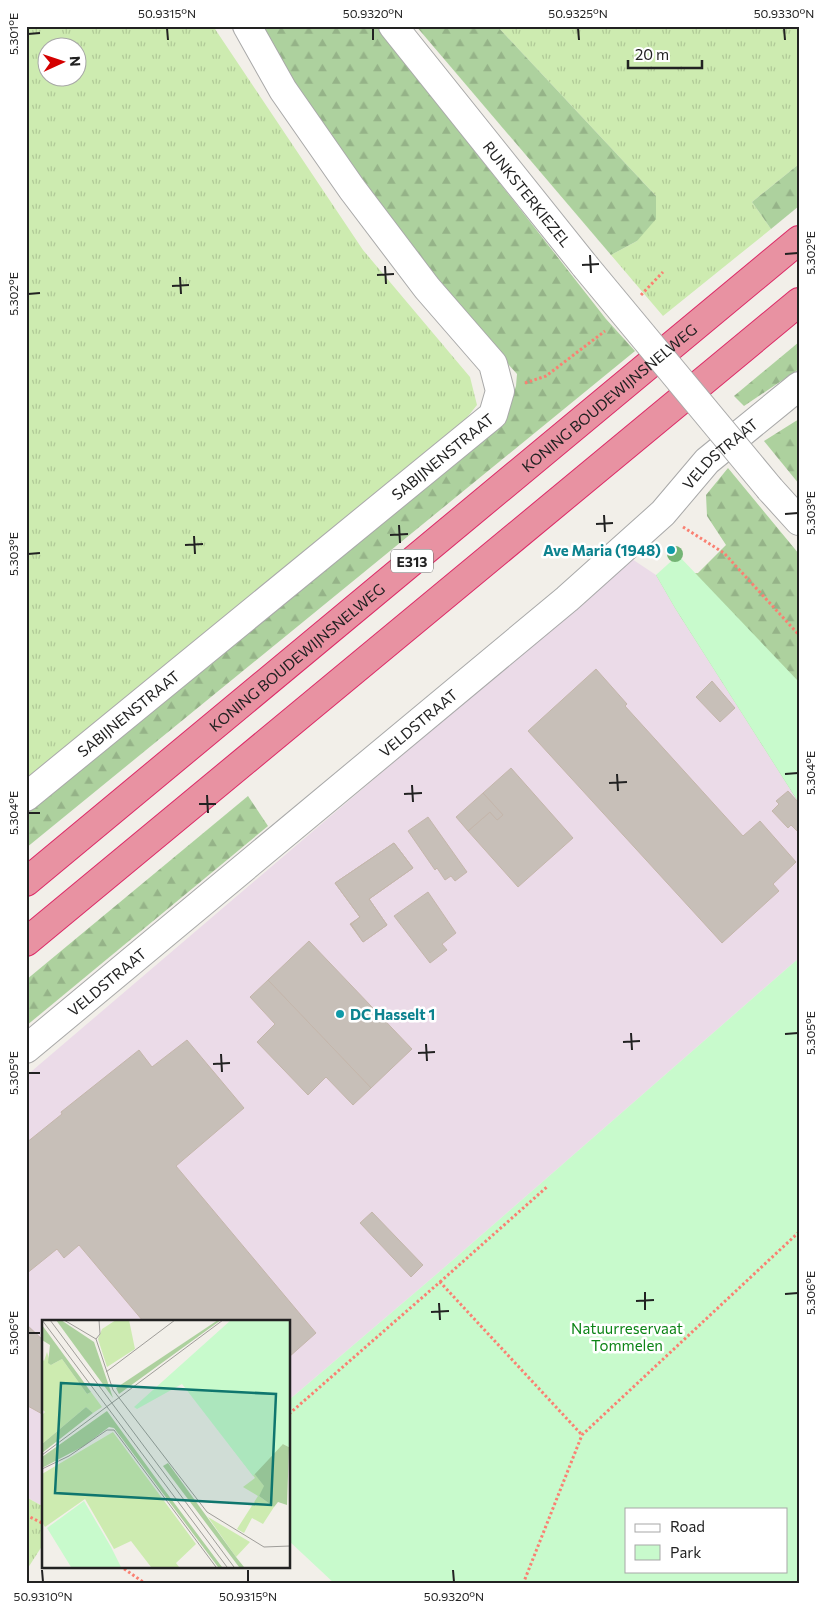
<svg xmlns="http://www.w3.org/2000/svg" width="825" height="1610" font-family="Commissioner,sans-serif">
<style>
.industrial{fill:#ebdbe8}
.grass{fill:url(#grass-tufts);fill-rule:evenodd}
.forest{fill:url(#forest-firs)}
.park{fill:#c8facc;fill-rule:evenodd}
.building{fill:#c7bfb8;stroke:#c4b6ab}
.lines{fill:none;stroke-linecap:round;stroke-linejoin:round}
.minor-casing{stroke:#a9a9a9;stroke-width:30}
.highway-casing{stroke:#dc2a67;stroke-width:30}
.path{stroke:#fa8072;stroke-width:3;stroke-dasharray:2.5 2.5;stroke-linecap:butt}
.minor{stroke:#fff;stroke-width:28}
.highway{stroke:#e892a2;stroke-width:28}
.minor-bridge-casing{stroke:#a9a9a9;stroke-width:30;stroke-linecap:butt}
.minor-bridge{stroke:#fff;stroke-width:28}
.tree{fill:#74b475}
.ticks{fill:none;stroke:#222;stroke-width:2}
.culture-dot{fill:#0f9aa8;stroke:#fff;stroke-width:2}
.labels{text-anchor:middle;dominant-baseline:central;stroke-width:5;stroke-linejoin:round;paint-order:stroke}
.shield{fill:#fff;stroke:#646464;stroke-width:1}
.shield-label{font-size:14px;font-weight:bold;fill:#222}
.street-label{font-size:15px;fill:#222;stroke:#fff}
.culture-label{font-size:15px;font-weight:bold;fill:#0d838f;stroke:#fff;text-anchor:end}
.park-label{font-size:15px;fill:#0c8416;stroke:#fff}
.inset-road{fill:none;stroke:#9f9d99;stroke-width:1}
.view{fill:#0f766e;fill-opacity:0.15;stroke:#0f766e;stroke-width:2.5}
.inset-edge{fill:none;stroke:#222;stroke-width:2.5}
.neatline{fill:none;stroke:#222;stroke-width:2}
.ticks-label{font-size:12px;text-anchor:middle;fill:#222}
</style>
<defs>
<pattern id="grass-tufts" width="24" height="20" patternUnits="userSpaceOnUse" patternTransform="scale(1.25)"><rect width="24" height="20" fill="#cdebb0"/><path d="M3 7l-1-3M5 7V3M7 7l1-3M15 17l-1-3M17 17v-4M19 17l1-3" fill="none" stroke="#b0c997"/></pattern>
<pattern id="forest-firs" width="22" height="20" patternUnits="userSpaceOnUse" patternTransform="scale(1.25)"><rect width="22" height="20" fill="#add19e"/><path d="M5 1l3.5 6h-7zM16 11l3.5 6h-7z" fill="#95b388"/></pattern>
</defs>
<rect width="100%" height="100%" fill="#f2efe9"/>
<!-- industrial -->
<polygon class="industrial" points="632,559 656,575 675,608 799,803 799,958 438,1273 289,1400 289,1321 44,1321 44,1507 26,1497 26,1076"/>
<!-- grass -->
<g class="grass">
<path d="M26,26H213L363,250L470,377L477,405L457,430L26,783ZM48,48H78V78H48Z"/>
<polygon points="497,26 799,26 799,164 752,202 771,229 663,316 611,255 637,241 656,196"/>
<polygon points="26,1497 44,1507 44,1543 26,1571"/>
</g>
<!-- forest -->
<g class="forest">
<path d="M259,26H377L606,319L635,351L26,848V813L507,411L516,386L517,374C420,266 327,154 259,26Z"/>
<polygon points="416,26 497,26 656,196 656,219 637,241 611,255"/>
<polygon points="799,164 799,206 771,229 752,202"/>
<polygon points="799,342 799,369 744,406 734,396"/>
<polygon points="799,419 799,484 764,441"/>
<polygon points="728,468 799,554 799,803 675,608 656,575 698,573 726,545 707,516 706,495"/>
<polygon points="248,796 268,826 26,1026 26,980"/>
</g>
<!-- park -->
<g class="park">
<polygon points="678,555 799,682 799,803 675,608 656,575"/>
<path d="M799,958V1584H335L289,1541V1400L438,1273ZM626,1509H786V1571H626Z"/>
</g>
<!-- building -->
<g class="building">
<polygon points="596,669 627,704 625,706 743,836 760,821 796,862 773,884 779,891 722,943 528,731"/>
<polygon points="712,681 735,708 720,722 696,697"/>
<polygon points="511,768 573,838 518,887 468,831 490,812 497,820 503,815 483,793"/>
<polygon points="788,791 799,803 799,833 791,825 788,828 772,811 779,804 776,801"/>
<polygon points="483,793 503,815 497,820 490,812 468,831 456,817"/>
<polygon points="428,817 467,872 455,881 451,876 445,880 437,868 435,870 408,831"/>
<polygon points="394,843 413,868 369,899 387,925 363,942 350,924 360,917 335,883"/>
<polygon points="394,843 413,868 369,899 387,925 363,942 351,924 360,917 335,883"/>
<polygon points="428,892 456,933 442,944 447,950 430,963 394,916"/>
<polygon points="309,941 412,1049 371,1088 268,980"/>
<polygon points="268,980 371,1088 353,1105 326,1077 308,1095 257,1042 275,1024 250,997"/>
<polygon points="187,1040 244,1108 176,1166 316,1333 289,1357 289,1321 143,1321 79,1245 64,1258 57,1249 26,1274 26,1143 62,1114 61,1112 139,1050 152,1067"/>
<polygon points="372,1212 423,1265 411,1277 360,1223"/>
<polygon points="26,1324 44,1341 44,1415 26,1405"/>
</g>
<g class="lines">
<!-- minor casing -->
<g class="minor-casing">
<g id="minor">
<path id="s1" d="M393,26L585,266"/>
<polyline points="770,489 799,521"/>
<path id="s2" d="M26,797L493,415L500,391L493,364L427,288L352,189L283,90L247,26"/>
<path id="s3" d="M26,1049L567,599L663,513L707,461L799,386"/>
</g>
</g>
<!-- highway casing -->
<g class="highway-casing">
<g id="highway">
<path id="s4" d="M26,882L799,240"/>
<polyline points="26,942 799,302"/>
</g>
</g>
<!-- path -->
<g class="path">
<polyline points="641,295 663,272"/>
<polyline points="525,383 546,376 605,331"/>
<polyline points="683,527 724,553 799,635"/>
<polyline points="440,1282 548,1186"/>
<polyline points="289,1414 440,1282 582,1435"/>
<polyline points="26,1515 44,1524"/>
<polyline points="120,1566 146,1584"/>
<polyline points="523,1584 582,1435 799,1232"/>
</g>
<!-- minor -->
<use href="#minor" class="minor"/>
<!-- highway -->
<use href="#highway" class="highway"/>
<!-- minor-bridge casing -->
<g class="minor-bridge-casing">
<polyline id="minor-bridge" points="585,266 770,489"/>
</g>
<!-- minor-bridge -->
<use href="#minor-bridge" class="minor-bridge"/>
</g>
<!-- trees -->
<circle class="tree" cx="675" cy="554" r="8"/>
<!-- ticks -->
<path class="ticks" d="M167,28L168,40M373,28V40M578,28L579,40M784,28L785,40M28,34L40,33M785,254L798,253M590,255L591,273M582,265L599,264M385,266L386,284M377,275L394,274M180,277L181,294M172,286L189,285M28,294L40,293M785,514L798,513M604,515L605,532M596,524L613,523M399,525L400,543M390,535L408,534M194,536L195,554M185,545L203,544M28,554L40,553M617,774L618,791M785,774L798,773M609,783L627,782M412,785L413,802M404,794L422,793M207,795L208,813M199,804H216M28,813H40M631,1033L632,1050M785,1034L798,1033M623,1042L640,1041M426,1044L427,1061M418,1053L435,1052M221,1054L222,1072M213,1064L230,1063M28,1073H40M645,1292V1310M785,1294L798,1293M636,1301L654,1300M439,1303L440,1320M431,1312L449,1311M28,1333H40M42,1570L43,1582M248,1570V1582M453,1570L454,1582"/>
<!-- markers -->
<g class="culture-dot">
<circle cx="671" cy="550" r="5"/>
<circle cx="340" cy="1014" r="5"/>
</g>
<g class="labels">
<!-- shield labels -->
<rect class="shield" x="391" y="549.5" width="42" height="23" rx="4"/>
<g class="shield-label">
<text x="412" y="561">E313</text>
</g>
<!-- street labels -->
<g class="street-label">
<text stroke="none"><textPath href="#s1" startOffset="215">RUNKSTERKIEZEL</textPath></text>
<text stroke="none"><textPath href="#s4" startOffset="758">KONING BOUDEWIJNSNELWEG</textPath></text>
<text stroke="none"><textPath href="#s3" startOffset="915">VELDSTRAAT</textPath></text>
<text stroke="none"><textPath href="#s2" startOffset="538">SABIJNENSTRAAT</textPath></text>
<text stroke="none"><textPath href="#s4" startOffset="352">KONING BOUDEWIJNSNELWEG</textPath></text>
<text stroke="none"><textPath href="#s2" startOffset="132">SABIJNENSTRAAT</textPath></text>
<text stroke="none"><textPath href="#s3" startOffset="510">VELDSTRAAT</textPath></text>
<text stroke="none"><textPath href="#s3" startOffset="105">VELDSTRAAT</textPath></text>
</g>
<!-- culture labels -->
<g class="culture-label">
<text x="661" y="550">Ave Maria (1948)</text>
<text x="350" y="1014" text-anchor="start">DC Hasselt 1</text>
</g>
<!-- park labels -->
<g class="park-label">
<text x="627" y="1328">Natuurreservaat<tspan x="627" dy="17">Tommelen</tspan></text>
</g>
</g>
<!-- overview -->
<g transform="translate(42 1320)">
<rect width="248" height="248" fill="#f2efe9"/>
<path d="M74,0H87L93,29L65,47L56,19L60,9ZM5,32L9,45L20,39L45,74L49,72L60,87L51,93L44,87L0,124V95L3,92L0,89V39L2,41ZM163,52L247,127L217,111L190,124L223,167L217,176L232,187L221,204L210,198L202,213L195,209L216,176L201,167L213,158L187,124ZM71,112L154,224L134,243L137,247H109L89,221L72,229L43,179L3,207L0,202V154ZM166,197L208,222L194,237Z" fill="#cdebb0"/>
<path d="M14,0H19L52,22L71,78ZM176,0H179L77,74L74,68ZM0,5L49,72L45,74L20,39L9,45L6,43L8,25L0,20ZM44,87L51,93L0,133V124ZM65,91L121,168L180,247H176L72,108L67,107L42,126L0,148V137ZM216,111L247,127L245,185L236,182L232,187L217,176L222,166L189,124ZM126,143L194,237L202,247H197L121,146Z" fill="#add19e"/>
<path d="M189,0H247V127L241,124L211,156L140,64L95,89L92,87ZM42,181L69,227L79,247H29L5,208Z" fill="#c8facc"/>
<path class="inset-road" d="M0,0L185,247M8,0L192,247M22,0L54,19L71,70L165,192L222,227L248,226M54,19L58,14L57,0M64,52L133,0M0,135L181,0M0,149L27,136L65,110H72L174,247"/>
<path class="view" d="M19,63L234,74L229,185L13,173Z"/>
<rect width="248" height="248" class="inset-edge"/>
</g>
<!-- border -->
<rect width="825" height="1610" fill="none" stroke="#ffffff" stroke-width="55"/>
<!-- legend -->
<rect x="625" y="1508" width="162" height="65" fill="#ffffff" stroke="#a7a7a7"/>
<rect x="635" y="1524" width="25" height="8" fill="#ffffff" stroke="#a7a7a7"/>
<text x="670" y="1532" font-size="15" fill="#222222">Road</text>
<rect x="635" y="1545" width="25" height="15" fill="#c8facc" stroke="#a7a7a7"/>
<text x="670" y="1558" font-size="15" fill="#222222">Park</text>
<!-- north arrow -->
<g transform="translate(62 62) rotate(87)"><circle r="24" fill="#ffffff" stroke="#a7a7a7"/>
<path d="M0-4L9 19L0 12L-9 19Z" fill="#d40000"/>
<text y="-8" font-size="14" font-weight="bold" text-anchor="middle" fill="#222222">N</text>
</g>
<!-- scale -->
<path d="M628 60v8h74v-8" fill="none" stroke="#222222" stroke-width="2.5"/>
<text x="635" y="60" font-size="15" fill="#222222" stroke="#ffffff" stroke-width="4" paint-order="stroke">20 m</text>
<rect x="28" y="28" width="770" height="1554" class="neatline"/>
<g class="ticks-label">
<text x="167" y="18">50.9315°N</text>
<text x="373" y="18">50.9320°N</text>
<text x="578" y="18">50.9325°N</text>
<text x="784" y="18">50.9330°N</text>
<text transform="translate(14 34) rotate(-90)" y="4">5.301°E</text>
<text transform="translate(811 253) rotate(-90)" y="4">5.302°E</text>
<text transform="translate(14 294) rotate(-90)" y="4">5.302°E</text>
<text transform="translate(811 513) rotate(-90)" y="4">5.303°E</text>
<text transform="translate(14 554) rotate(-90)" y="4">5.303°E</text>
<text transform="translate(811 773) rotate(-90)" y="4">5.304°E</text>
<text transform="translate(14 813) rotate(-90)" y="4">5.304°E</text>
<text transform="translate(811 1033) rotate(-90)" y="4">5.305°E</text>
<text transform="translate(14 1073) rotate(-90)" y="4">5.305°E</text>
<text transform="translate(811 1293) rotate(-90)" y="4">5.306°E</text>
<text transform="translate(14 1333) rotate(-90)" y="4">5.306°E</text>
<text x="43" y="1601">50.9310°N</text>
<text x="248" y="1601">50.9315°N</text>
<text x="454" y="1601">50.9320°N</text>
</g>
</svg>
